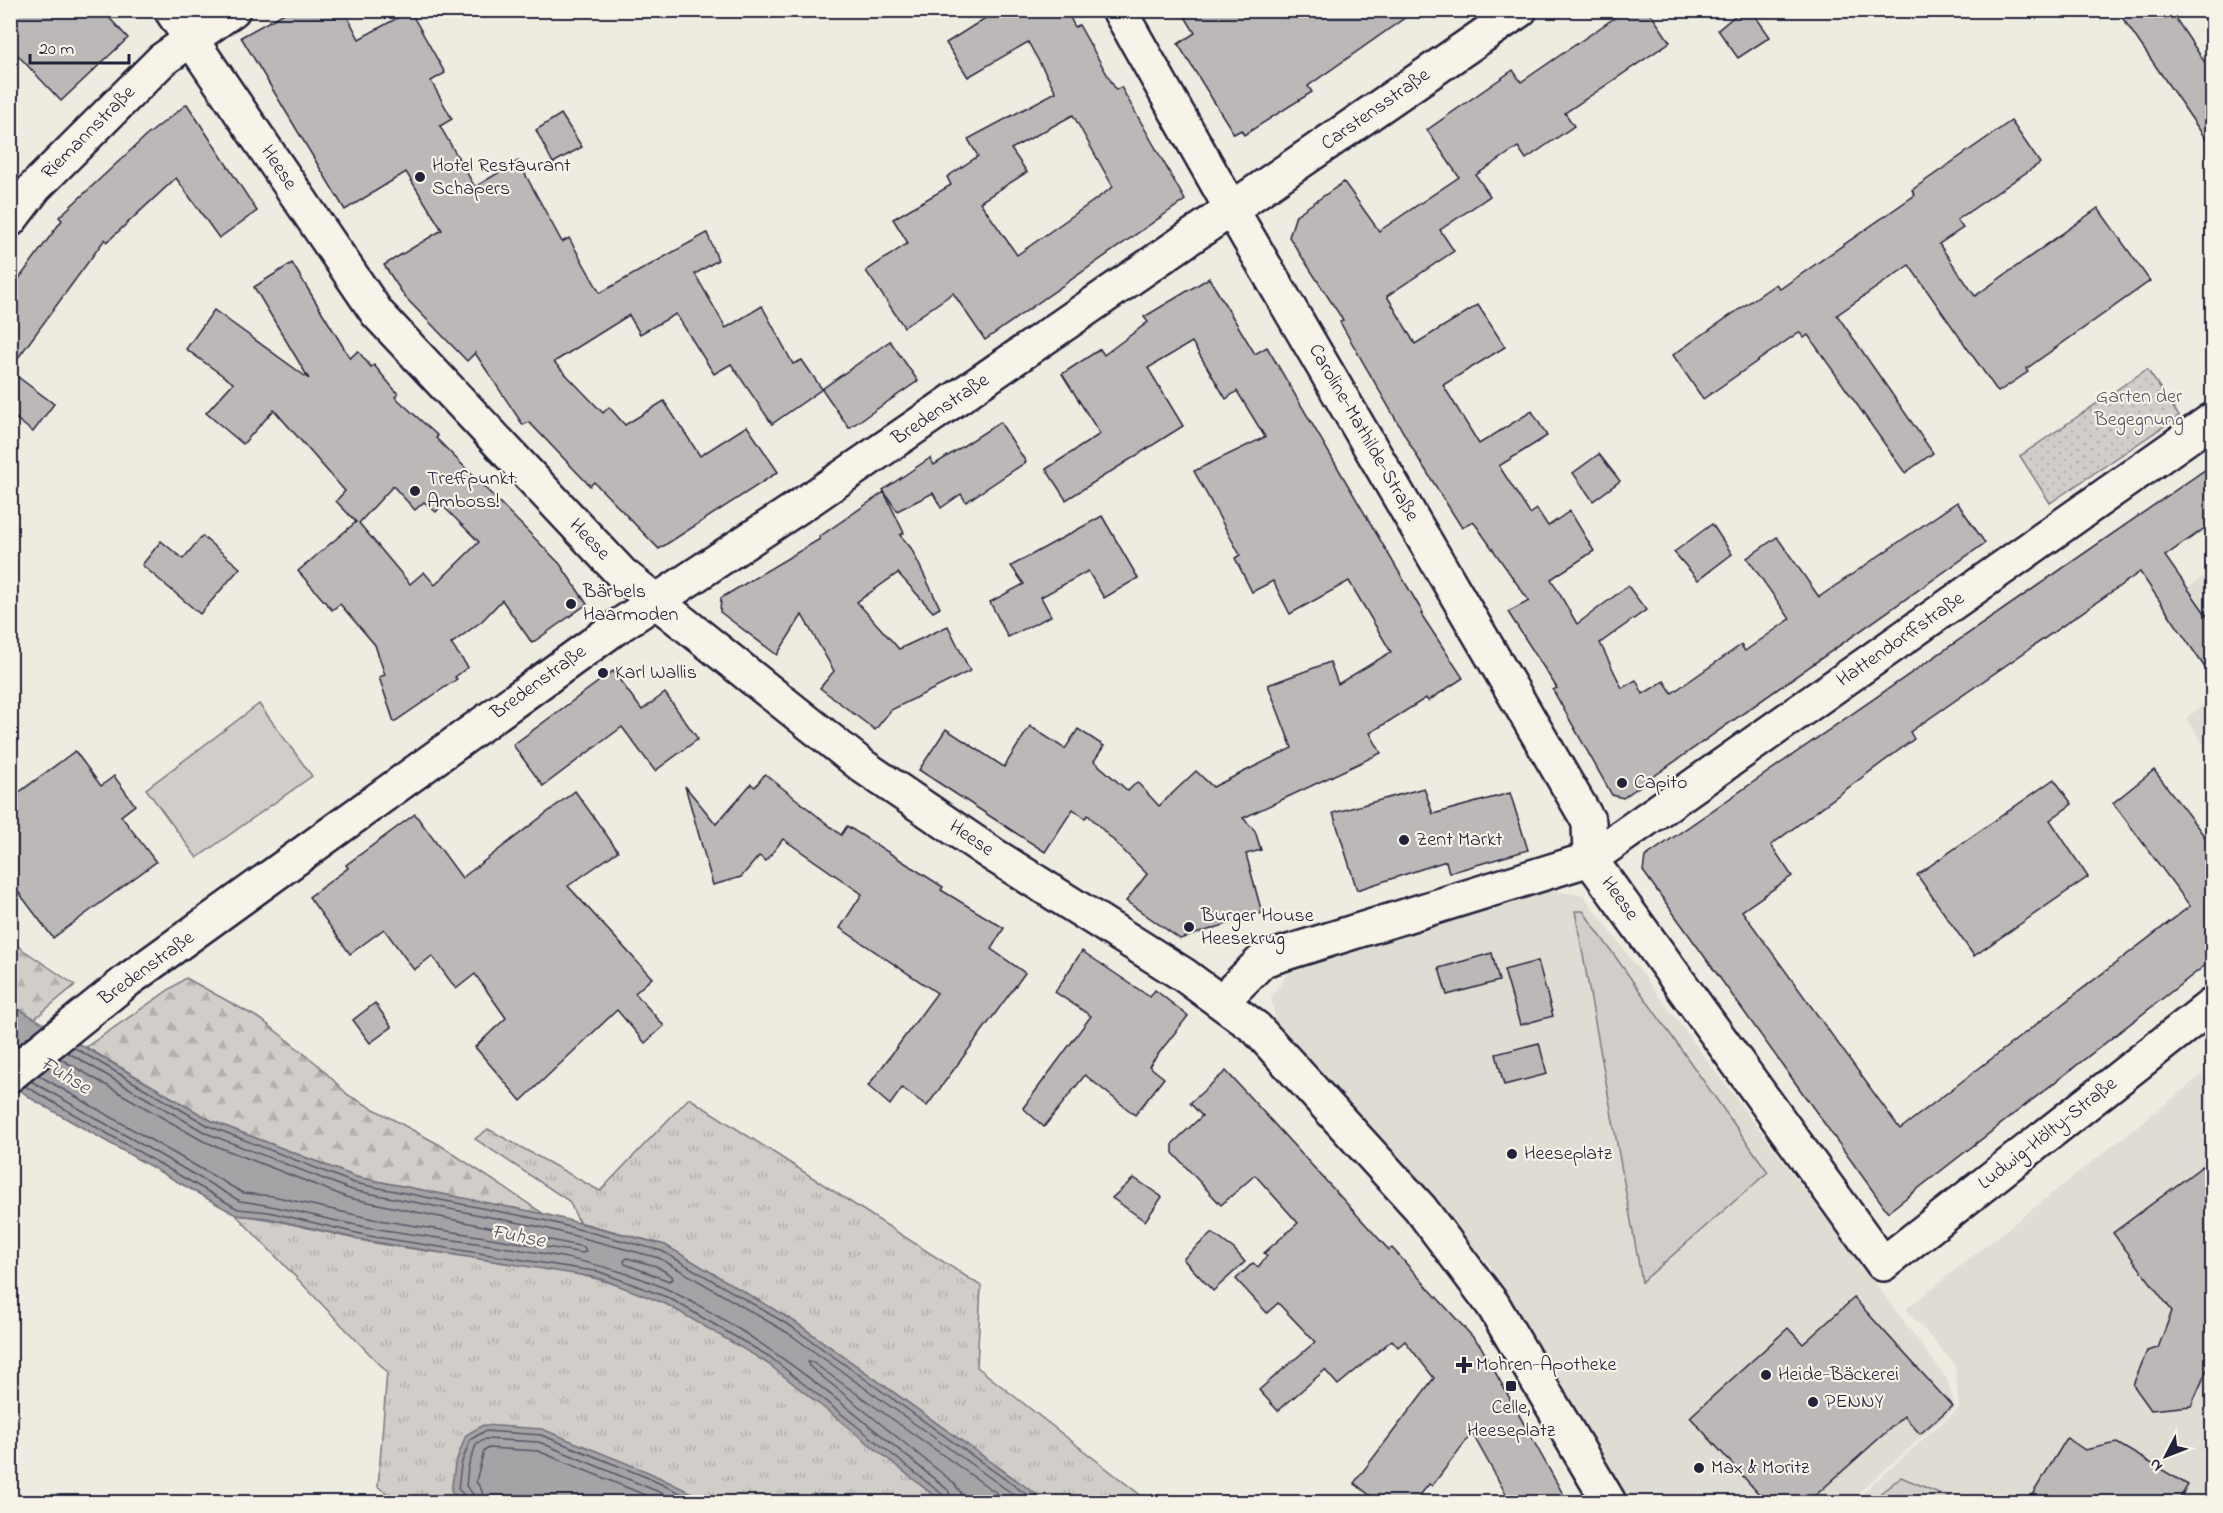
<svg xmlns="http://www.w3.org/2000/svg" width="2223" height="1513" font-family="'Indie Flower',sans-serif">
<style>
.built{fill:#dfdcd4}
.grass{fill:url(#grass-tufts);stroke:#7a7882;stroke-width:1.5}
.forest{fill:url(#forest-firs);stroke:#7a7882;stroke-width:1.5}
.park{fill:#d1cdc9;stroke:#7a7882;stroke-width:1.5}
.garden{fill:url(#garden-dots);stroke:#7a7882;stroke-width:1.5}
.water{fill:#a6a3a6;stroke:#716f7b;stroke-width:1.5}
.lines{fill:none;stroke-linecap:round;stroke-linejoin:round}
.shore{stroke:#575666;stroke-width:1.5}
.building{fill:#bbb8b7;stroke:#22223b;stroke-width:1.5;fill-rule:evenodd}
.minor-casing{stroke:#22223b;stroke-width:38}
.tertiary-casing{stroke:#22223b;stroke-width:38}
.minor{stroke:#f7f3e8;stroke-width:33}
.tertiary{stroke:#f7f3e8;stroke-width:33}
.poi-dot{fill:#22223b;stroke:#f7f3e8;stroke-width:2}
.labels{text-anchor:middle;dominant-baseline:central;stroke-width:4.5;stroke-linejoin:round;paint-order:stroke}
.street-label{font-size:20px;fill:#22223b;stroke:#f7f3e8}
.poi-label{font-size:20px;fill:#22223b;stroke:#f7f3e8;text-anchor:start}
.park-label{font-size:20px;fill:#575566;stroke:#f7f3e8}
.water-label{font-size:21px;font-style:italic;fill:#504f60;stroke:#f7f3e8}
</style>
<defs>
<pattern id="grass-tufts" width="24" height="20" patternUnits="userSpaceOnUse" patternTransform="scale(1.5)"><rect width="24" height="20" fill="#d1cdc9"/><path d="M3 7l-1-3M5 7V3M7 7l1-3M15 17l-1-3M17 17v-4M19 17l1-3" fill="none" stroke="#b3b0ae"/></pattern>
<pattern id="forest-firs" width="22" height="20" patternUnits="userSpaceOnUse" patternTransform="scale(1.5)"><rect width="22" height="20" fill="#d1cdc9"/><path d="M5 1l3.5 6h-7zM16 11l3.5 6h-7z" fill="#b3b0ae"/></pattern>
<pattern id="garden-dots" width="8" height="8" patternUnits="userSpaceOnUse" patternTransform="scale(1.5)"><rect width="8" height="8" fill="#d1cdc9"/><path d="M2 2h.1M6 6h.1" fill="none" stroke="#b3b0ae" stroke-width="1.8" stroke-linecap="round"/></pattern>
</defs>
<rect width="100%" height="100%" fill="#eeebe1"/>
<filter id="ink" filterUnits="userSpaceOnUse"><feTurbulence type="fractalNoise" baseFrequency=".0167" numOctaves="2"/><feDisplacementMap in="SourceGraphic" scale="12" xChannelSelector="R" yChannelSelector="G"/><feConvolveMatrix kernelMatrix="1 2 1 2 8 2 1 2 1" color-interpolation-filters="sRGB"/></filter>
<g filter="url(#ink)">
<!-- built -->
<g class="built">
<polygon points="2212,571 2212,678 2163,605"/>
<polygon points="2212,699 2212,746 2202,742 2186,718"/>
<polygon points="1545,890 1583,895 1947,1379 1955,1408 1848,1502 1632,1502 1489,1264 1277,1027 1271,998 1296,961"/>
<polygon points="2212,1067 2212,1502 1852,1502 1959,1408 1955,1365 1906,1309"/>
</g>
<!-- grass -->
<g class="grass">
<polygon points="689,1098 981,1286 977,1367 1139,1494 1141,1502 1047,1502 795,1322 665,1245 579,1222 569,1201 475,1139 488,1129 600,1191"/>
<path d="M236,1215C282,1219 324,1233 369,1242C467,1260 576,1261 666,1304C769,1352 854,1432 942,1502H399L378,1487L387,1372Z"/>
</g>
<!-- forest -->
<g class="forest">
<polygon points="10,941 75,985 34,1019 11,1003"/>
<polygon points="186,978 262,1020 317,1064 348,1095 440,1145 544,1214 356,1177 212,1121 86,1047"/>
</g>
<!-- park -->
<g class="park">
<polygon points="259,704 312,776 197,858 146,789"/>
<polygon points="1575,911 1583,911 1768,1172 1642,1282"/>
<polygon points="1901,1477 1960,1502 1874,1502 1877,1496"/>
</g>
<!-- garden -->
<polygon class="garden" points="2147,369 2179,416 2050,503 2020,456"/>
<!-- water -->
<g class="water">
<polygon points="10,1004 212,1121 356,1177 544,1214 665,1245 795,1322 1047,1502 942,1502 766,1362 666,1304 599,1278 368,1241 268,1218 236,1215 32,1099 11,1083"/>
<polygon points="483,1425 542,1429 648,1472 710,1502 464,1502 451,1492 455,1464 466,1435"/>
</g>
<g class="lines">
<!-- shore -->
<g class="shore">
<polyline points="73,1047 209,1126 354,1183 543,1220 662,1251 792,1327 1037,1502"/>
<polyline points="67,1052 206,1133 352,1190 541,1227 659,1258 788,1333 1024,1502"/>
<polyline points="38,1075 243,1193 273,1196 373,1219 583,1253 586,1251 584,1247 349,1198 203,1141 59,1058"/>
<path d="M31,1081L240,1201C285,1206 328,1221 373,1228C468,1245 587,1250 673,1292C775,1342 860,1419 948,1490L953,1502"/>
<polyline points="25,1086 238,1209 269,1212 369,1236 600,1272 669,1298 770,1357 943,1495 945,1502"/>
<polygon points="627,1258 656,1266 672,1276 673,1279 669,1281 625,1264 624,1261"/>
<polyline points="467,1502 466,1497 458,1489 461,1465 470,1440 485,1431 541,1435 646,1477 699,1502"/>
<polyline points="475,1502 473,1494 466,1486 468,1467 476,1445 485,1439 539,1442 683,1502"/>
<polyline points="484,1502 482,1491 476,1481 484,1451 489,1448 538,1451 662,1502"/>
<polyline points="962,1502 961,1493 954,1483 809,1366 808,1362 812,1362 1009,1502"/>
</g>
</g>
<!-- building -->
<g class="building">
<polygon points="10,10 102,10 128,38 61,101 10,47"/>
<polygon points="290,10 344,10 359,39 410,11 445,73 431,81 452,119 440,126 475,187 518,161 562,242 569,238 600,293 707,233 718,260 695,274 726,328 762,306 793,364 802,360 822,389 772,424 731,364 714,374 676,314 640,334 629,315 554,362 603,413 609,407 625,425 664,401 700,456 747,426 778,472 659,549 594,482 590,486 529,422 523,425 475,353 467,361 405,297 384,265 442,230 406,172 345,210 241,37"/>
<path d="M998,10H1066L1075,27L1079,25L1116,90L1121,87L1185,200L985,340L953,293L904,327L866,271L908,243L893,219L951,185L947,177L978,156L968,139L1056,92L1028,42L968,77L946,43ZM1073,115L1113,187L1017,255L980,202L1027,172L1011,149Z"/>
<polygon points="1181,10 1416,10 1308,86 1312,92 1244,135 1241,130 1234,134 1178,44 1195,33"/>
<polygon points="1626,10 1648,10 1670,42 1565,113 1574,126 1526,159 1518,147 1476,175 1490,196 1440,230 1454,251 1387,296 1415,344 1478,305 1505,347 1443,385 1479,444 1532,411 1547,436 1499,466 1530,514 1537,509 1548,526 1570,511 1594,551 1551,579 1577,624 1628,586 1646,610 1600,643 1622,688 1636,680 1643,694 1664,681 1672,693 1741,645 1745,651 1790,619 1747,558 1777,537 1819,597 1957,502 1985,543 1623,798 1612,795 1553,690 1557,688 1508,612 1529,601 1473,521 1462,528 1418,458 1340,322 1343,320 1289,237 1296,215 1344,182 1379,231 1459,177 1427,130 1513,70 1521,82"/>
<polygon points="1742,10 1751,10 1770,37 1738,58 1718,30"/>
<polygon points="2117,10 2170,10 2212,73 2212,148"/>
<polygon points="187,104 257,211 219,238 176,178 107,242 105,239 10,369 10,291 62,220 59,217 146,136"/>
<polygon points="561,114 582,147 553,163 536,130"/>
<polygon points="2011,121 2040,163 1957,220 1963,228 1939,244 1975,296 2098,208 2150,281 2026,369 2028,372 1998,392 1909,265 1837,315 1933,453 1905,473 1808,335 1804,338 1799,332 1703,399 1673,355 1776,284 1780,289 1915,195 1912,190"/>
<path d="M292,263L350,358L358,351L371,367L374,365L398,394L395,397L438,436L436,438L560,564L587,604L532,643L502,600L482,621L451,644L468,667L455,677L457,679L394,722L379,677L385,675L375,645L340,604L332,610L298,571L356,522L336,501L345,491L274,410L243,444L206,413L233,383L186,349L214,310L309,379L254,287ZM393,486L415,510L424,502L436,512L442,505L479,542L435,585L424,572L410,584L359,523Z"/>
<polygon points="1209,278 1255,354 1267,347 1423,613 1421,614 1463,678 1428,701 1426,698 1370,733 1381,753 1243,818 1255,831 1261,850 1246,854 1262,913 1180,939 1126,901 1147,874 1088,815 1085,818 1073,809 1045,852 919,770 946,729 1004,767 1030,726 1065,749 1078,729 1104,746 1094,761 1128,791 1137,782 1159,806 1196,771 1213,787 1292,748 1268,685 1330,662 1338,684 1391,652 1349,581 1290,614 1273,581 1252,592 1235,558 1240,555 1194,471 1265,437 1237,391 1226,399 1192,342 1148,368 1183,426 1066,500 1046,469 1100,434 1062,374 1100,349 1104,355 1148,322 1144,317"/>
<polygon points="890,341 918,381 849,428 822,389"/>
<polygon points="10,371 54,404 33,432 10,414"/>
<polygon points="1000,422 1026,462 966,502 961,494 941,508 933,493 897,511 883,490 930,458 934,465"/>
<polygon points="1599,454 1620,481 1593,501 1573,473"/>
<polygon points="2212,465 2212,523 2165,556 2212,623 2212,678 2140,572 1910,732 1914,739 1771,845 1792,876 1742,911 1900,1129 2190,906 2113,803 2154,770 2212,846 2212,960 1888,1212 1643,871 1645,857"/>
<polygon points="884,492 904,533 900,535 911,548 940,608 933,612 898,573 857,602 899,649 948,626 970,671 891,710 875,730 820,688 834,671 802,615 777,655 720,612 721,598 820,539 819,537"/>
<polygon points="1102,516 1138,578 1104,598 1088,571 1041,597 1051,616 1008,637 990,602 1024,584 1011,566"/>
<polygon points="1712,524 1732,554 1698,580 1674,552"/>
<polygon points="202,536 240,568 200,614 142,565 161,541 183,559"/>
<polygon points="613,671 642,710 665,693 698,739 655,771 622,727 543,786 513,745"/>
<polygon points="75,751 101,786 114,776 135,805 121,816 156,862 53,938 10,881 10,799"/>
<polygon points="765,774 841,835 847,826 943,887 941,890 1004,928 991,949 1025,973 927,1106 902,1088 890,1105 868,1086 937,993 840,928 862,894 783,839 766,861 759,856 741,877 713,885 685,786 716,824 751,784 755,787"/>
<polygon points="2054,779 2072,804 2050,820 2088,877 1974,956 1917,875"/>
<polygon points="1424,788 1433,814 1510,793 1528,850 1449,873 1446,861 1357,890 1333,813"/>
<polygon points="575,791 618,851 568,886 652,978 635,993 664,1026 645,1043 617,1010 521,1101 475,1047 506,1018 475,974 456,989 432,956 414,970 384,929 350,954 309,897 348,868 346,865 415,814 462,878"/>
<polygon points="1082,951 1150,997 1155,990 1188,1016 1149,1066 1164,1078 1135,1115 1085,1075 1044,1127 1023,1108 1091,1016 1055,992"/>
<polygon points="1492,953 1499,981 1447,995 1439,968"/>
<polygon points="1538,961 1553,1016 1520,1025 1504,970"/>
<polygon points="375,1003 392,1027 370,1043 353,1020"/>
<polygon points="1539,1043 1547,1074 1504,1085 1496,1054"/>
<polygon points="1226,1071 1389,1250 1392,1248 1480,1345 1568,1503 1511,1503 1472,1433 1432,1486 1429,1484 1414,1503 1380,1503 1354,1483 1434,1378 1405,1341 1398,1347 1392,1340 1338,1385 1325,1370 1278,1411 1259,1390 1315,1342 1278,1303 1267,1313 1236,1279 1253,1263 1258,1267 1267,1256 1264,1253 1298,1223 1255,1175 1221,1205 1173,1153 1173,1143 1202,1116 1190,1103"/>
<polygon points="2212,1159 2212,1368 2208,1368 2191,1406 2151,1410 2133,1385 2147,1351 2158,1348 2172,1311 2113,1233"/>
<polygon points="1134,1178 1162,1197 1145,1221 1112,1198"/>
<polygon points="1212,1233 1234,1249 1245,1262 1213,1291 1183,1259"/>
<polygon points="1854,1298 1952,1406 1920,1434 1904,1416 1807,1503 1767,1503 1690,1417 1788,1328 1803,1344"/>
<polygon points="2067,1438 2085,1450 2117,1443 2188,1485 2177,1503 2027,1503"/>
</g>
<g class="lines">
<!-- minor casing -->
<g class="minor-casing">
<g id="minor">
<polyline points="1119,10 1232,210 1589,822 1590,859"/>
<polyline points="10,220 35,187 162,60 233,10"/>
<polyline points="1590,859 2212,420"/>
<polyline points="1222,1001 1263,960 1590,859 1883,1264 2212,1005"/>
<polyline points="10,1075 128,980 611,631 812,498 1520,10"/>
</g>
</g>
<!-- tertiary casing -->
<g class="tertiary-casing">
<polyline id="tertiary" points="171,10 377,313 622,574 864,767 992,854 1184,975 1256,1028 1420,1208 1493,1305 1609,1502"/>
</g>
<!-- minor -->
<use href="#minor" class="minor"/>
<!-- tertiary -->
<use href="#tertiary" class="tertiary"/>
</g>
</g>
<!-- markers -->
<g class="poi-dot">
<circle cx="420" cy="177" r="6"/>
<circle cx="415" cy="491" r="6"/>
<circle cx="571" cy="604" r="6"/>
<circle cx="603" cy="673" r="6"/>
<circle cx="1622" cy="783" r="6"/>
<circle cx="1404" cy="840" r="6"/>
<circle cx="1189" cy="927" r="6"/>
<circle cx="1512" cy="1154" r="6"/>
<path d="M1461 1356h6v6h6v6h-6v6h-6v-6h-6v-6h6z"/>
<circle cx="1766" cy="1375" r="6"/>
<rect x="1505" y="1380" width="12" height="12" rx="3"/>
<circle cx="1813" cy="1402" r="6"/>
<circle cx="1699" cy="1468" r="6"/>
</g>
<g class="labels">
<!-- street labels -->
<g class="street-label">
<text transform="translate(1376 110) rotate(-35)">Carstensstraße</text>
<text transform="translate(89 133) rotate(-45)">Riemannstraße</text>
<text transform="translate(278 168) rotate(56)">Heese</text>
<text transform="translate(941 410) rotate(-34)">Bredenstraße</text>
<text transform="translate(1363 433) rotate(60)">Caroline-Mathilde-Straße</text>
<text transform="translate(589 540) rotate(46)">Heese</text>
<text transform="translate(1901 640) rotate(-35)">Hattendorffstraße</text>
<text transform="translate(539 683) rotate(-36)">Bredenstraße</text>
<text transform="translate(971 839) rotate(34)">Heese</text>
<text transform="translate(1619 899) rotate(54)">Heese</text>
<text transform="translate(147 969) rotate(-36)">Bredenstraße</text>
<text transform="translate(2048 1134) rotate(-38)">Ludwig-Hölty-Straße</text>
</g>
<!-- poi labels -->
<g class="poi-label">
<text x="432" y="166">Hotel Restaurant<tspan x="432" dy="23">Schapers</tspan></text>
<text x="427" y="479">Treffpunkt:<tspan x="427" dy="23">Amboss!</tspan></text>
<text x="583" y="592">Bärbels<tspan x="583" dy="23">Haarmoden</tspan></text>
<text x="615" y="673">Karl Wallis</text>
<text x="1634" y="783">Capito</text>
<text x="1416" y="840">Zent Markt</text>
<text x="1201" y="916">Burger House<tspan x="1201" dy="23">Heesekrug</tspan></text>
<text x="1524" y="1154">Heeseplatz</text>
<text x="1476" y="1365">Mohren-Apotheke</text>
<text x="1778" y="1375">Heide-Bäckerei</text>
<text x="1825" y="1402">PENNY</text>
<text x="1511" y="1408" text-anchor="middle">Celle,<tspan x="1511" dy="23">Heeseplatz</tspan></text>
<text x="1711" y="1468">Max &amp; Moritz</text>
</g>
<!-- park labels -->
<g class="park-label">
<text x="2139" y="397">Garten der<tspan x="2139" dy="23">Begegnung</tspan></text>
</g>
<!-- water labels -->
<g class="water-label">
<text transform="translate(65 1076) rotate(31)">Fuhse</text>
<text transform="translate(518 1237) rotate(11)">Fuhse</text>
</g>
</g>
<!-- margin -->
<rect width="2223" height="1513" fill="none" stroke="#f7f3e8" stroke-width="36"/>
<rect x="18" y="18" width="2187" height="1477" fill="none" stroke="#22223b" stroke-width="2" filter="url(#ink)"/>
<!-- north arrow -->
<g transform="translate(2166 1456) rotate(228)" stroke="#f7f3e8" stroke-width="4.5" paint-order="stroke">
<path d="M0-4.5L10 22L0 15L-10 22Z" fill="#22223b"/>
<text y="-9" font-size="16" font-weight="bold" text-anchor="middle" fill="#22223b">N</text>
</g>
<!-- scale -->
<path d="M30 54v9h99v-9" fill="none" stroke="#22223b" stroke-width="3"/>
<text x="39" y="54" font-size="18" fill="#22223b" stroke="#f7f3e8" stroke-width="4.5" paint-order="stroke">20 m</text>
</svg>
